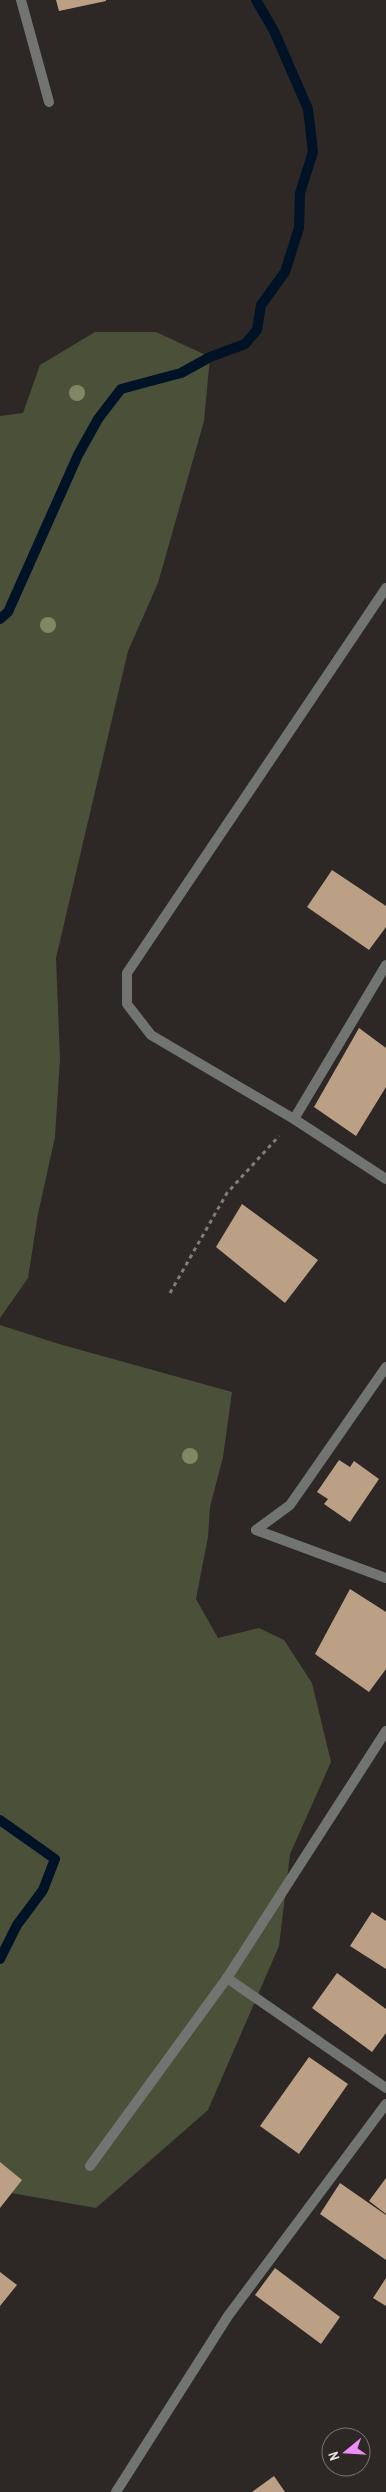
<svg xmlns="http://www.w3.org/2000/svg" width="386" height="2492" font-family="'Archivo Narrow',sans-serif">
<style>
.green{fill:#4a5138}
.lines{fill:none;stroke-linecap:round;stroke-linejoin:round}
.stream{stroke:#001226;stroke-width:10}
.building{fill:#bca085}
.path{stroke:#827d7b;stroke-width:3;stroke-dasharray:4 4;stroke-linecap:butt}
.minor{stroke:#727472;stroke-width:10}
.tree{fill:#818765}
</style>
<rect width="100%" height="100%" fill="#2d2725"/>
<!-- green -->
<g class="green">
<polygon points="95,332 156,332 210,357 204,421 158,583 128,651 56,958 60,1059 55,1137 38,1214 28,1278 0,1318 0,416 23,413 40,365"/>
<polygon points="0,1325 59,1344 232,1392 223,1457 210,1507 208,1537 196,1599 218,1638 259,1628 284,1640 312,1683 331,1762 290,1854 279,1946 208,2110 96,2208 0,2191"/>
</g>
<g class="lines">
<!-- stream -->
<g class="stream">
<polyline points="0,619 8,612 78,455 98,419 121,389 181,373 210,357 245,344 257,330 261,305 285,272 299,228 300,193 313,152 308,109 274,31 256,0"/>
<polyline points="0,1820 55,1859 43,1890 17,1925 0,1959"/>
</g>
</g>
<!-- building -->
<g class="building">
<polygon points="56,0 106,0 106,1 59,11"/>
<polygon points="332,870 386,906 386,927 369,950 307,907"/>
<polygon points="359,1028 386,1048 386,1087 356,1136 314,1107"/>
<polygon points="242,1204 318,1260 285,1303 216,1247"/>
<polygon points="339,1460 350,1467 354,1461 379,1479 350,1522 324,1504 328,1499 317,1492"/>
<polygon points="350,1589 386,1612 386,1669 369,1692 315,1654"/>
<polygon points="372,1912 386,1921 386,1969 350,1946"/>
<polygon points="337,1973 386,2009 386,2033 372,2052 312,2008"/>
<polygon points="309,2057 348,2084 299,2154 260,2126"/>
<polygon points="0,2162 22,2180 0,2208"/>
<polygon points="386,2178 386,2214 369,2201"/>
<polygon points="340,2183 386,2215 386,2260 320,2214"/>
<polygon points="275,2268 340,2317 321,2344 255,2295"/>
<polygon points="0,2272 17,2285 0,2306"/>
<polygon points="386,2278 386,2306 373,2298"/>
<polygon points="274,2476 285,2492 252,2492"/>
</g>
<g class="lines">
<!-- path -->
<polyline class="path" points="170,1293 227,1193 279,1136"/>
<!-- minor -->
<g class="minor">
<polyline points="21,0 49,102"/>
<polyline points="386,588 127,973 127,1004 151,1035 294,1119 386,1179"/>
<polyline points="294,1119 386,965"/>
<polyline points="256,1530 290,1505 386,1367"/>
<polyline points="256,1530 386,1578"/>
<polyline points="227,1978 386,2088"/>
<polyline points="90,2166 227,1978 386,1731"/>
<polyline points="116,2492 228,2316 386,2104"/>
</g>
</g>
<!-- trees -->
<g class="tree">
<circle cx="77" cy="393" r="8"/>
<circle cx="48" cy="625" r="8"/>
<circle cx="190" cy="1456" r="8"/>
</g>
<!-- north arrow -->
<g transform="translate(346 2452) rotate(252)"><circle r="24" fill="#2d2725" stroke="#777271"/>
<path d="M0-4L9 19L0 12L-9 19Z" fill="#ee8cf8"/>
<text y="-8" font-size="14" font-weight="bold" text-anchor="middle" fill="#e7e3e2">N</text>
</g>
</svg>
